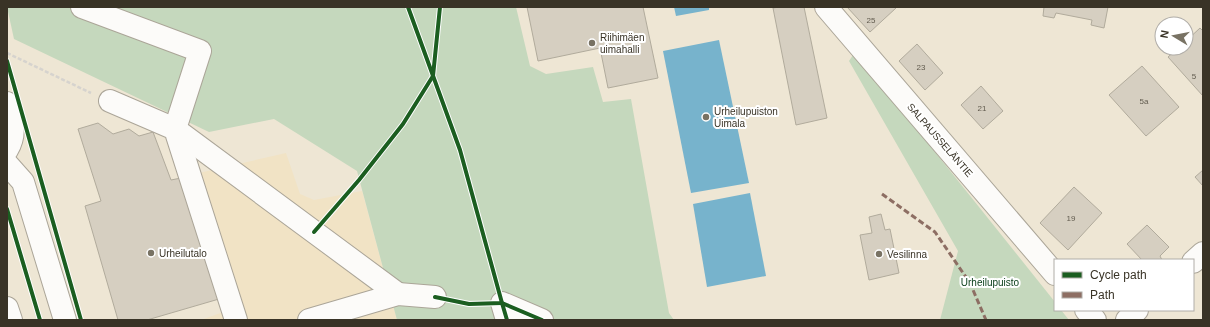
<svg xmlns="http://www.w3.org/2000/svg" width="1210" height="327" font-family="Helvetica,sans-serif">
<style>
.built{fill:#f1e3c5}
.green{fill:#c5d8bd}
.water{fill:#77b3cc}
.building{fill:#d6cfc1;stroke:#b1ab9c}
.lines{fill:none;stroke-linecap:round;stroke-linejoin:round}
.minor-casing{stroke:#aba598;stroke-width:24}
.path{stroke:#d6d3ce;stroke-width:2.5;stroke-dasharray:4 2;stroke-linecap:butt}
.minor{stroke:#fcfbf9;stroke-width:22}
.quiet{stroke:#8d6e63;stroke-width:3;stroke-dasharray:6 3;stroke-linecap:butt}
.cycleway-casing{stroke:#fff;stroke-width:6}
.cycleway{stroke:#1b5e20;stroke-width:4}
.poi-dot{fill:#787263;stroke:#fff;stroke-width:1.5}
.labels{text-anchor:middle;dominant-baseline:central;stroke-width:4;stroke-linejoin:round;paint-order:stroke}
.number-label{font-size:8px;fill:#615b4e}
.poi-label{font-size:10px;fill:#393326;stroke:#fff;text-anchor:start}
.street-label{font-size:10px;fill:#393326;stroke:#fff}
.park-label{font-size:10px;fill:#0d411d;stroke:#fff}
</style>
<rect width="100%" height="100%" fill="#eee6d4"/>
<!-- built -->
<polygon class="built" points="286,153 300,194 314,200 362,191 397,320 201,320 240,306 199,173"/>
<!-- green -->
<g class="green">
<polygon points="7,7 516,7 530,66 546,74 593,67 603,102 631,99 669,313 674,320 397,320 357,171 274,119 209,132 14,39"/>
<polygon points="855,52 1055,302 1055,310 1061,310 1069,320 940,320 958,251 849,61"/>
</g>
<!-- water -->
<g class="water">
<polygon points="674,7 709,7 709,10 676,16"/>
<polygon points="719,40 749,183 691,193 663,51"/>
<polygon points="750,193 766,276 707,287 693,204"/>
</g>
<!-- building -->
<g class="building">
<polygon points="527,7 643,7 658,78 608,88 600,48 538,61"/>
<polygon points="779,7 804,7 827,118 796,125 773,8"/>
<polygon points="847,7 895,7 896,8 870,32"/>
<polygon points="1044,7 1108,7 1104,28 1091,25 1092,20 1056,13 1054,18 1043,16"/>
<polygon points="1200,28 1203,31 1203,96 1168,57 1178,48 1186,48 1186,41"/>
<polygon points="917,44 943,73 925,90 899,61"/>
<polygon points="1142,66 1179,107 1146,136 1109,95"/>
<polygon points="981,86 1003,111 983,129 961,105"/>
<polygon points="98,123 113,134 129,129 139,136 153,132 171,180 181,178 219,299 147,320 118,320 85,206 101,201 78,129"/>
<polygon points="1203,170 1203,186 1195,177"/>
<polygon points="1074,187 1102,213 1068,250 1040,223"/>
<polygon points="881,214 885,230 890,229 899,273 869,280 860,235 872,233 869,217"/>
<polygon points="1147,225 1169,247 1160,256 1162,260 1142,260 1127,244"/>
</g>
<g class="lines">
<!-- minor casing -->
<g class="minor-casing">
<g id="minor">
<polyline points="82,7 200,51 175,129 398,294"/>
<polyline points="826,7 1055,274"/>
<polyline points="110,101 175,129 236,320"/>
<path d="M7,103C12,121 17,133 7,150"/>
<polyline points="7,164 23,182 65,320"/>
<polyline points="1193,262 1203,253"/>
<polyline points="7,308 11,320"/>
<polyline points="1086,310 1095,320"/>
<polyline points="309,320 398,294 435,297"/>
<polyline points="507,320 502,303 542,320"/>
<polyline points="1127,320 1137,310"/>
</g>
</g>
<!-- path -->
<polyline class="path" points="7,53 91,93"/>
<!-- minor -->
<use href="#minor" class="minor"/>
<!-- quiet -->
<polyline class="quiet" points="882,194 935,232 970,283 986,320"/>
<!-- cycleway casing -->
<g class="cycleway-casing">
<g id="cycleway">
<polyline points="408,7 460,150 502,303 469,304 435,297"/>
<polyline points="7,61 81,320"/>
<polyline points="7,209 40,320"/>
<polyline points="314,232 359,180 403,124 433,76 440,7"/>
<polyline points="507,320 502,303 542,320"/>
</g>
</g>
<!-- cycleway -->
<use href="#cycleway" class="cycleway"/>
</g>
<!-- markers -->
<g class="poi-dot">
<circle cx="592" cy="43" r="4"/>
<circle cx="706" cy="117" r="4"/>
<circle cx="151" cy="253" r="4"/>
<circle cx="879" cy="254" r="4"/>
</g>
<g class="labels">
<!-- number labels -->
<g class="number-label">
<text x="871" y="20">25</text>
<text x="921" y="67">23</text>
<text x="1194" y="76">5</text>
<text x="1144" y="101">5a</text>
<text x="982" y="108">21</text>
<text x="1071" y="218">19</text>
</g>
<!-- poi labels -->
<g class="poi-label">
<text x="600" y="37">Riihimäen<tspan x="600" dy="12">uimahalli</tspan></text>
<text x="714" y="111">Urheilupuiston<tspan x="714" dy="12">Uimala</tspan></text>
<text x="159" y="253">Urheilutalo</text>
<text x="887" y="254">Vesilinna</text>
</g>
<!-- street labels -->
<g class="street-label">
<text transform="translate(940 140) rotate(49)">SALPAUSSELÄNTIE</text>
</g>
<!-- park labels -->
<g class="park-label">
<text x="990" y="282">Urheilupuisto</text>
</g>
</g>
<!-- border -->
<rect width="1210" height="327" fill="none" stroke="#393326" stroke-width="16"/>
<!-- legend -->
<rect x="1054" y="259" width="140" height="52" fill="#ffffff" stroke="#b0ada8"/>
<rect x="1062" y="272" width="20" height="6" fill="#1b5e20" stroke="#b0ada8"/>
<text x="1090" y="279" font-size="12" fill="#393326">Cycle path</text>
<rect x="1062" y="292" width="20" height="6" fill="#8d6e63" stroke="#b0ada8"/>
<text x="1090" y="299" font-size="12" fill="#393326">Path</text>
<!-- north arrow -->
<g transform="translate(1174 36) rotate(280)"><circle r="19" fill="#ffffff" stroke="#b0ada8"/>
<path d="M0-3L7 15L0 10L-7 15Z" fill="#787263"/>
<text y="-6" font-size="11" font-weight="bold" text-anchor="middle" fill="#393326">N</text>
</g>
</svg>
